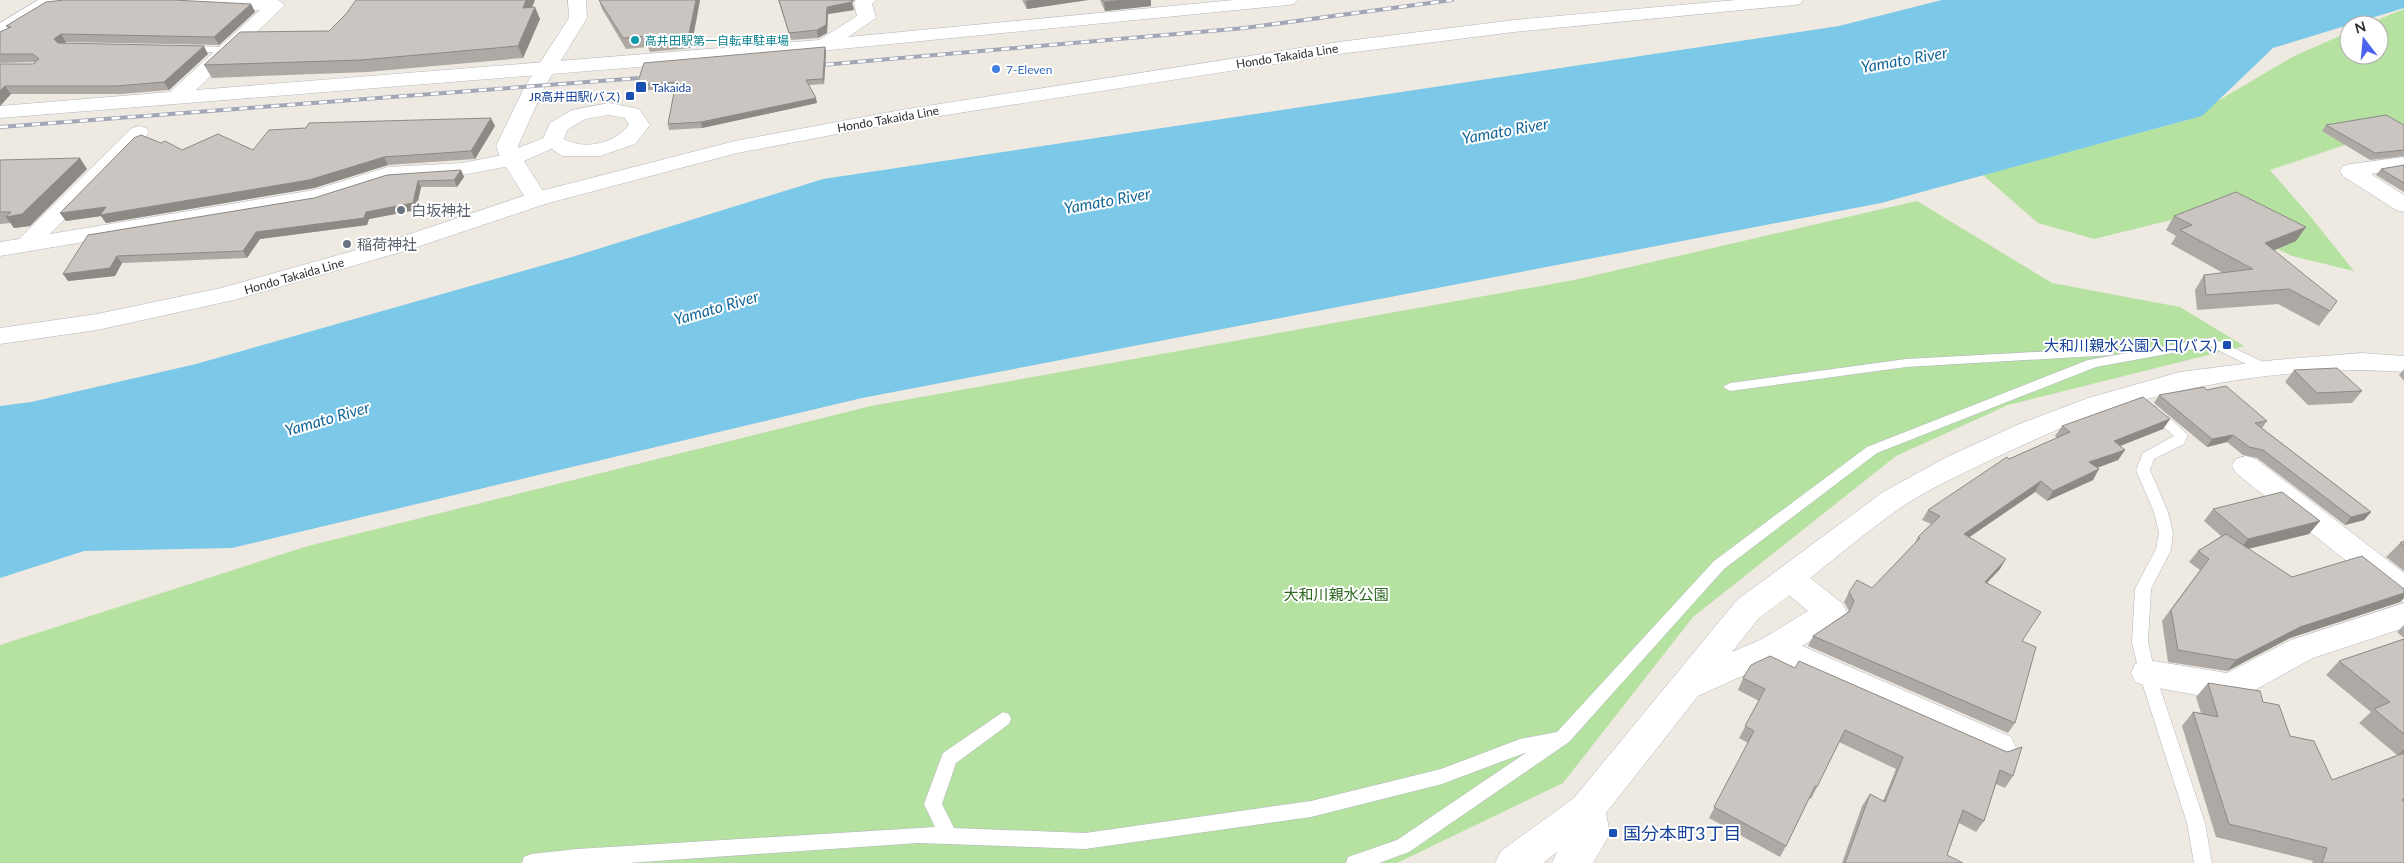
<svg xmlns="http://www.w3.org/2000/svg" width="2404" height="863" font-family="Lato,'Noto Sans JP',sans-serif">
<style>
.green{fill:#b5e1a1}
.water{fill:#7bc8e9}
.lines{fill:none;stroke-linecap:round;stroke-linejoin:round}
.service-casing{stroke:#b4b6bf;stroke-width:1}
.minor-casing{stroke:#b4b6bf;stroke-width:1}
.tertiary-casing{stroke:#b4b6bf;stroke-width:1}
.secondary-casing{stroke:#b4b6bf;stroke-width:1}
.service{fill:#fff;fill-rule:evenodd}
.minor{fill:#fff;fill-rule:evenodd}
.tertiary{fill:#fff;fill-rule:evenodd}
.secondary{fill:#fff;fill-rule:evenodd}
.rail-casing{stroke:#a3a6b6;stroke-width:4}
.rail{stroke:#fff;stroke-width:2.5;stroke-dasharray:8;stroke-linecap:butt}
.wall{fill:#aea9a5}
.shaded-wall{fill:#8d8a86}
.building{fill:#cac5c0;stroke:#8d8a86}
.culture-dot{fill:#0f9aa8;stroke:#fff;stroke-width:2}
.shop-dot{fill:#3f7fe0;stroke:#fff;stroke-width:2}
.transit-dot{fill:#1a4fb4;stroke:#fff;stroke-width:2}
.worship-dot{fill:#6b7280;stroke:#fff;stroke-width:2}
.labels{text-anchor:middle;dominant-baseline:central;stroke-width:4;stroke-linejoin:round;paint-order:stroke}
.far-culture-label{font-size:12px;fill:#0d838f;stroke:#fff;text-anchor:start}
.far-street-label{font-size:12px;fill:#2d2d2d;stroke:#fff}
.far-shop-label{font-size:12px;fill:#366cbe;stroke:#fff;text-anchor:start}
.far-transit-label{font-size:12px;fill:#164399;stroke:#fff;text-anchor:start}
.worship-label{font-size:15px;fill:#5b616d;stroke:#fff;text-anchor:start}
.transit-label{font-size:15px;fill:#164399;stroke:#fff;text-anchor:end}
.park-label{font-size:15px;fill:#2c681f;stroke:#fff}
.water-label{font-size:16px;font-style:italic;fill:#156899;stroke:#fff}
.near-transit-label{font-size:18px;fill:#164399;stroke:#fff;text-anchor:start}
</style>
<rect width="100%" height="100%" fill="#eee9e1"/>
<!-- green -->
<g class="green">
<polygon points="2404,9 2404,125 2270,170 2310,216 2354,271 2292,256 2203,212 2094,239 2038,223 1983,175 2184,121 2294,56 2349,32 2349,55 2379,55 2379,25 2365,25"/>
<polygon points="1917,201 2052,283 2180,307 2244,346 2008,405 1896,456 1693,617 1563,783 1397,863 0,863 0,645 308,546 871,406 1574,280"/>
</g>
<!-- water -->
<polygon class="water" points="1942,0 2404,0 2404,8 2273,48 2202,116 1881,203 862,398 232,548 84,551 0,578 0,406 31,402 196,364 572,257 823,179 1839,26"/>
<g class="lines">
<!-- service casing -->
<g class="service-casing">
<g id="service">
<polygon points="189,46 226,47 231,50 226,53 186,51 186,47"/>
<polygon points="2212,338 2272,366 2274,369 2272,372 2262,372 2210,346 2096,367 1877,453 1724,569 1569,742 1409,852 1379,863 1346,863 1348,857 1397,840 1527,752 1442,784 1311,817 1085,849 918,843 628,863 522,863 524,857 531,854 577,849 935,827 924,804 943,753 1003,712 1009,714 1011,719 1009,724 956,763 942,804 954,828 1085,833 1311,801 1441,769 1520,739 1557,732 1714,561 1867,447 2088,360"/>
<polygon points="2108,348 2114,352 2113,355 1906,367 1730,391 1723,387 1730,383 1906,359"/>
<polygon points="2154,406 2159,408 2188,435 2184,444 2154,459 2150,470 2168,512 2173,533 2171,550 2151,589 2148,642 2155,673 2205,823 2212,863 2194,863 2187,823 2139,673 2132,642 2135,589 2156,549 2159,533 2154,512 2136,470 2143,453 2174,436 2149,414 2147,411 2149,408"/>
</g>
</g>
<!-- minor casing -->
<g class="minor-casing">
<g id="minor">
<polygon points="38,0 93,0 90,4 50,8 7,35 0,37 0,23"/>
<polygon points="144,0 278,0 285,5 196,90 819,40 857,16 854,3 856,0 876,0 872,4 876,18 848,37 1234,0 1297,0 1294,4 1288,5 738,59 0,118 0,106 170,92 260,10 153,5 147,4"/>
<path d="M609,103L639,109L650,125L635,144L600,156H562L546,145L542,141L550,123L572,110ZM609,115L625,118L629,125C615,143 585,151 564,139L567,130L585,119Z"/>
<polygon points="139,126 146,128 149,132 146,136 50,234 314,190 388,167 462,163 512,153 520,154 523,159 520,164 462,175 390,180 317,203 0,256 0,242 19,239 132,128"/>
<polygon points="2404,157 2404,169 2371,174 2404,195 2404,212 2396,210 2343,176 2340,171 2343,166 2351,164"/>
<path d="M2362,353L2404,356V372C2308,365 2200,381 2109,410C2072,422 2036,439 2001,455C1968,471 1934,486 1903,506C1871,528 1841,554 1810,578L1842,603L1847,612L1842,621L1802,646L2011,737L2016,747L2011,757L1999,762L1987,757L1773,662L1698,696L1606,813L1610,834L1593,863H1552L1557,852L1543,863H1495L1501,851L1574,798L1737,600L1883,492L1947,457L2017,425L2088,398L2180,372L2275,360ZM1789,595L1808,611L1762,639L1732,652L1759,618Z"/>
<polygon points="2246,456 2256,459 2404,573 2404,602 2393,598 2236,473 2232,466 2236,459"/>
<polygon points="2404,603 2404,628 2313,658 2242,697 2230,701 2147,686 2135,682 2131,673 2135,664 2147,660 2227,673 2291,640"/>
</g>
</g>
<!-- tertiary casing -->
<g class="tertiary-casing">
<polygon id="tertiary" points="568,0 586,0 587,18 545,86 518,146 518,148 546,137 553,135 560,137 564,141 560,145 524,161 548,199 545,204 537,206 529,204 526,199 501,159 496,146 525,86 569,18"/>
</g>
<!-- secondary casing -->
<g class="secondary-casing">
<polygon id="secondary" points="1736,0 1803,0 1800,4 1794,5 1514,32 1339,54 901,122 737,153 545,204 408,250 234,300 97,330 0,344 0,328 97,314 221,288 392,240 529,194 735,141 901,110 1339,42 1514,20"/>
</g>
<!-- service -->
<use href="#service" class="service"/>
<!-- minor -->
<use href="#minor" class="minor"/>
<!-- tertiary -->
<use href="#tertiary" class="tertiary"/>
<!-- secondary -->
<use href="#secondary" class="secondary"/>
<!-- rail casing -->
<g class="rail-casing">
<g id="rail">
<polyline points="810,66 1245,28 1452,0"/>
<polyline points="0,127 653,77"/>
</g>
</g>
<!-- rail -->
<use href="#rail" class="rail"/>
</g>
<!-- wall -->
<g class="wall">
<polygon points="599,0 700,0 691,48 650,52 648,47 626,49 602,9"/>
<polygon points="778,0 854,0 852,3 854,10 828,14 827,33 818,38 791,40"/>
<polygon points="1022,0 1088,0 1027,9"/>
<polygon points="1100,0 1151,0 1151,6 1105,11"/>
<polygon points="251,4 255,12 219,45 66,42 65,43 208,54 169,90 121,94 11,94 0,106 0,64 33,64 35,62 0,63 0,32 8,28 6,26"/>
<polygon points="532,7 540,19 523,58 367,72 212,78 204,65 329,31"/>
<polygon points="825,47 826,52 824,84 809,85 817,103 702,128 669,130 668,124 675,88 639,91 637,85"/>
<polygon points="2326,125 2404,125 2404,156 2370,160 2322,131"/>
<polygon points="495,126 475,159 388,165 314,188 106,223 101,216 66,221 60,213 253,150"/>
<polygon points="0,160 87,169 30,226 14,228 11,223 0,224"/>
<polygon points="2404,165 2404,192 2376,175 2381,169"/>
<polygon points="461,170 464,177 457,187 421,187 416,210 369,219 367,225 260,239 247,258 122,263 115,276 68,281 88,235 314,198"/>
<polygon points="2174,216 2296,241 2274,250 2330,311 2319,326 2278,304 2197,310 2195,290 2204,275 2223,273 2171,244 2176,236 2166,230"/>
<polygon points="2404,369 2404,381 2399,375"/>
<polygon points="2294,370 2362,391 2352,403 2308,405 2285,382"/>
<polygon points="2207,390 2267,421 2262,428 2371,512 2364,520 2345,525 2257,458 2243,455 2227,442 2207,447 2154,403 2159,395"/>
<polygon points="2170,419 2163,429 2120,446 2125,450 2118,460 2097,468 2093,480 2047,501 2035,492 1969,537 2000,569 1987,583 2022,641 2015,723 2008,733 1808,646 1813,636 1848,612 1849,611 1844,602 1849,592 1872,588 1914,544 1918,537 1931,524 1922,520 1928,510 2009,459 2057,438 2055,436 2062,426"/>
<polygon points="2213,509 2309,534 2248,549 2292,577 2403,588 2404,589 2404,598 2400,602 2290,638 2227,671 2168,662 2162,621 2200,570 2189,562 2198,551 2221,536 2204,521"/>
<polygon points="2404,541 2404,571 2386,557 2400,543"/>
<polygon points="2404,625 2404,638 2397,632"/>
<polygon points="2404,639 2404,863 2312,863 2313,861 2216,837 2182,726 2193,712 2201,713 2196,697 2208,683 2263,702 2290,736 2332,780 2397,755 2359,723 2371,712 2326,675 2339,661"/>
<polygon points="1770,656 2013,776 2005,788 1996,784 1984,821 1976,832 1959,823 1947,855 1963,863 1842,863 1862,806 1870,794 1883,801 1896,769 1839,742 1817,787 1811,799 1809,798 1786,846 1780,857 1709,818 1748,743 1739,738 1759,701 1738,690 1743,678"/>
</g>
<!-- shaded-wall -->
<g class="shaded-wall">
<polygon points="526,0 535,0 527,20 523,8"/>
<polygon points="696,0 700,0 691,48 688,38"/>
<polygon points="852,0 854,0 852,3 854,10 828,14 827,33 818,38 817,30 827,7"/>
<polygon points="1032,0 1088,0 1027,9 1026,1"/>
<polygon points="1126,0 1151,0 1151,6 1105,11 1104,2"/>
<polygon points="251,4 255,12 219,45 214,37"/>
<polygon points="535,7 540,19 523,58 518,46"/>
<polygon points="61,34 66,42 59,47 54,39"/>
<polygon points="204,46 208,54 169,90 164,82"/>
<polygon points="825,47 826,52 824,84 823,79"/>
<polygon points="5,86 11,94 0,106 0,91"/>
<polygon points="816,98 817,103 702,128 701,122"/>
<polygon points="491,118 495,126 475,159 471,151"/>
<polygon points="384,157 388,165 314,188 106,223 101,216 66,221 60,213 106,207"/>
<polygon points="80,158 87,169 30,226 14,228 6,217"/>
<polygon points="461,170 464,177 457,187 454,180"/>
<polygon points="418,181 421,187 416,210 369,219 367,225 260,239 247,258 243,251 256,232 366,212"/>
<polygon points="2306,227 2296,241 2256,258 2265,243"/>
<polygon points="117,256 122,263 115,276 68,281 63,274"/>
<polygon points="2170,419 2163,429 2107,451 2114,441"/>
<polygon points="2233,435 2227,442 2207,447 2212,439"/>
<polygon points="2125,450 2118,460 2083,473 2089,462"/>
<polygon points="2099,469 2093,480 2047,501 2053,491"/>
<polygon points="2041,481 2035,492 1958,545 1964,534"/>
<polygon points="2371,512 2364,520 2345,525 2351,517"/>
<polygon points="2320,521 2309,534 2239,551 2248,539"/>
<polygon points="2006,559 2000,569 1978,592 1985,582"/>
<polygon points="2404,593 2404,598 2400,602 2290,638 2227,671 2236,660 2300,627"/>
<polygon points="2404,749 2404,752 2398,755"/>
</g>
<!-- building -->
<g class="building">
<polygon points="64,0 173,0 251,4 214,37 61,34 54,39 58,43 204,46 164,82 116,86 5,86 0,91 0,64 33,64 39,59 33,54 0,54 0,32 11,27 6,26 46,2"/>
<polygon points="356,0 526,0 523,8 535,7 518,46 361,60 204,65 240,32 329,31 346,14"/>
<polygon points="599,0 696,0 688,38 647,41 648,36 623,38"/>
<polygon points="779,0 852,0 852,2 827,7 826,25 817,30 789,33"/>
<polygon points="1103,0 1126,0 1104,2"/>
<polygon points="825,47 823,79 806,80 816,98 701,122 668,124 676,82 637,85 644,63"/>
<polygon points="2386,115 2404,125 2404,150 2375,153 2326,125"/>
<polygon points="491,118 471,151 384,157 309,180 100,215 106,207 60,213 134,138 141,135 161,143 165,141 182,150 218,134 253,150 269,130 306,128 309,123"/>
<polygon points="80,158 22,214 6,217 11,212 0,212 0,160"/>
<polygon points="2404,165 2404,183 2381,169"/>
<polygon points="461,170 454,180 418,181 413,203 366,212 364,218 256,232 243,251 117,256 110,268 63,274 88,235 314,198 387,175"/>
<polygon points="2236,192 2306,227 2265,243 2337,301 2330,311 2289,289 2206,295 2204,275 2253,269 2180,230 2192,225 2174,216"/>
<polygon points="2337,368 2362,391 2317,393 2294,370"/>
<polygon points="2226,386 2267,421 2255,423 2371,512 2351,517 2263,450 2249,447 2233,435 2212,439 2159,395 2204,387 2207,390"/>
<polygon points="2143,397 2170,419 2114,441 2125,450 2089,462 2099,469 2053,491 2041,481 1964,534 2006,559 1985,582 2041,612 2022,641 2036,647 2015,723 1813,636 1849,612 1854,601 1849,592 1857,580 1872,588 1920,538 1918,537 1940,516 1928,510 2007,457 2009,459 2070,432 2062,426"/>
<polygon points="2282,492 2320,521 2248,539 2213,509"/>
<polygon points="2226,534 2292,577 2362,556 2404,589 2404,593 2300,627 2236,660 2178,650 2171,610 2209,559 2198,551"/>
<polygon points="2404,541 2404,546 2400,543"/>
<polygon points="2404,639 2404,734 2374,709 2390,702 2339,661"/>
<polygon points="1770,656 1795,668 1799,661 2007,752 2022,747 2013,776 2000,770 1984,821 1963,810 1947,855 1963,863 1845,863 1870,794 1885,802 1903,757 1845,730 1817,787 1815,786 1786,846 1714,807 1754,731 1745,726 1765,689 1743,678 1751,665"/>
<polygon points="2208,683 2260,691 2263,702 2279,705 2290,736 2314,741 2332,780 2404,753 2404,799 2402,800 2404,802 2404,863 2322,863 2327,848 2229,824 2193,712 2218,717"/>
</g>
<!-- markers -->
<circle class="culture-dot" cx="635" cy="40" r="5"/>
<circle class="shop-dot" cx="996" cy="69" r="5"/>
<g class="transit-dot">
<rect x="635" y="81" width="12" height="12" rx="2.5"/>
<rect x="625" y="91" width="10" height="10" rx="2.5"/>
<rect x="2222" y="340" width="10" height="10" rx="2.5"/>
<rect x="1608" y="828" width="10" height="10" rx="2.5"/>
</g>
<g class="worship-dot">
<circle cx="401" cy="210" r="5"/>
<circle cx="347" cy="244" r="5"/>
</g>
<g class="labels">
<!-- far-culture labels -->
<g class="far-culture-label">
<text x="645" y="40">高井田駅第一自転車駐車場</text>
</g>
<!-- far-street labels -->
<g class="far-street-label">
<text transform="translate(1287 56) rotate(-9)">Hondo Takaida Line</text>
<text transform="translate(888 119) rotate(-10)">Hondo Takaida Line</text>
<text transform="translate(294 276) rotate(-16)">Hondo Takaida Line</text>
</g>
<!-- far-shop labels -->
<g class="far-shop-label">
<text x="1006" y="69">7-Eleven</text>
</g>
<!-- far-transit labels -->
<g class="far-transit-label">
<text x="652" y="87">Takaida</text>
<text x="620" y="96" text-anchor="end">JR高井田駅(バス)</text>
</g>
<!-- worship labels -->
<g class="worship-label">
<text x="411" y="210">白坂神社</text>
<text x="357" y="244">稲荷神社</text>
</g>
<!-- transit labels -->
<g class="transit-label">
<text x="2217" y="345">大和川親水公園入口(バス)</text>
</g>
<!-- park labels -->
<g class="park-label">
<text x="1336" y="594">大和川親水公園</text>
</g>
<!-- water labels -->
<g class="water-label">
<text transform="translate(1904 59) rotate(-10)">Yamato River</text>
<text transform="translate(1505 130) rotate(-10)">Yamato River</text>
<text transform="translate(1107 200) rotate(-10)">Yamato River</text>
<text transform="translate(716 307) rotate(-16)">Yamato River</text>
<text transform="translate(327 418) rotate(-16)">Yamato River</text>
</g>
<!-- near-transit labels -->
<g class="near-transit-label">
<text x="1623" y="833">国分本町3丁目</text>
</g>
</g>
<!-- north arrow -->
<g transform="translate(2364 40) rotate(344)"><circle r="24" fill="#ffffff" stroke="#ababab"/>
<path d="M0-4L9 19L0 12L-9 19Z" fill="#4b65f0"/>
<text y="-8" font-size="14" font-weight="bold" text-anchor="middle" fill="#2d2d2d">N</text>
</g>
</svg>
